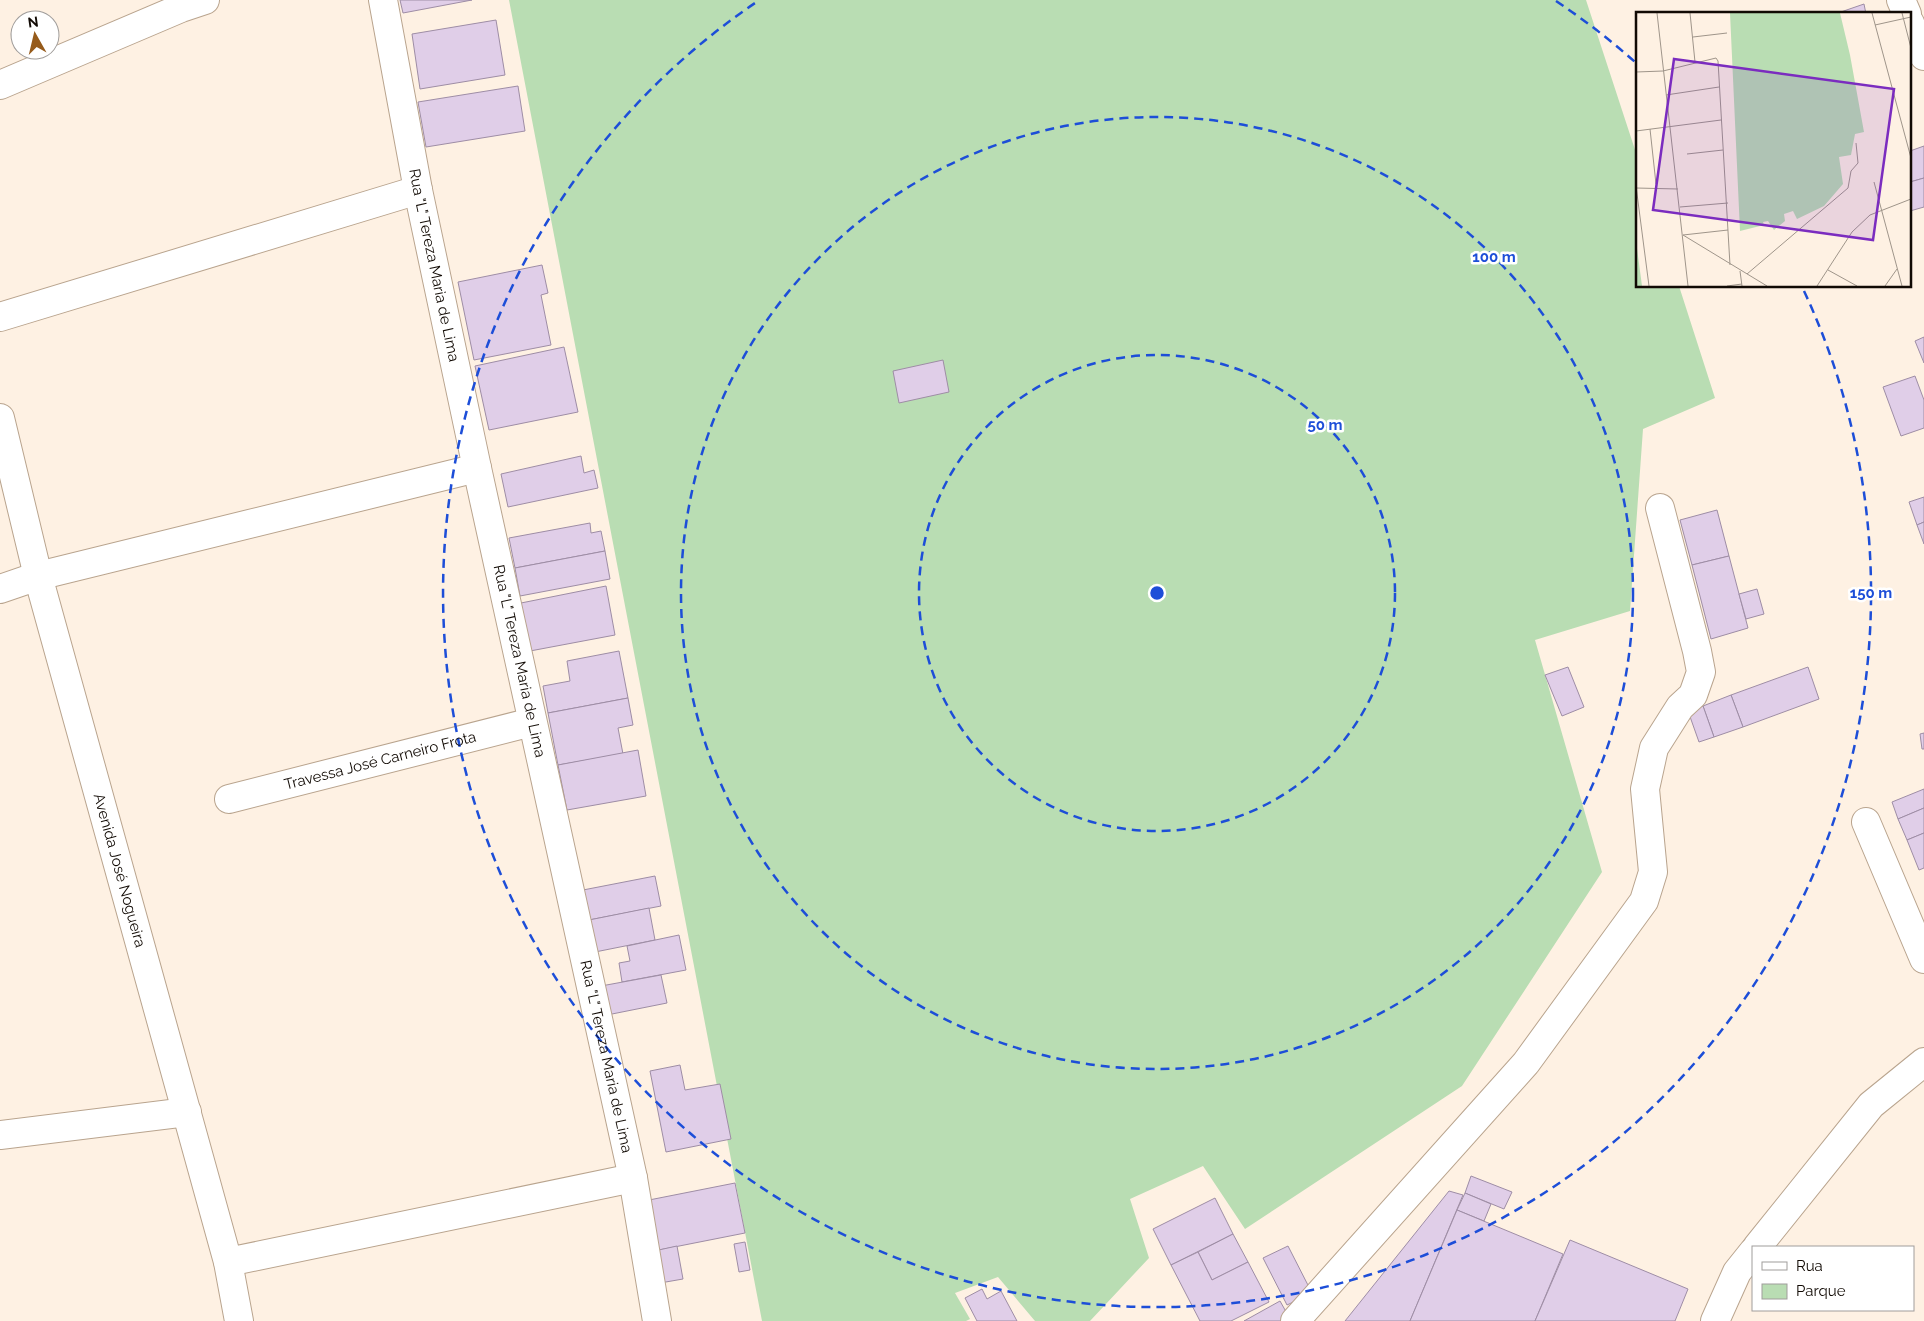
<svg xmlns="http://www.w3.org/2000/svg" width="1924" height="1321" font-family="Raleway,sans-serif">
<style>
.park{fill:#b9ddb3}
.building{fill:#e0cee8;stroke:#9e8da5}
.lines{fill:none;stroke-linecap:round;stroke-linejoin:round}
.minor-casing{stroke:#b9a48e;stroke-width:30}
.minor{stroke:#fff;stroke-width:28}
.ring{fill:none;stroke:#1d4ed8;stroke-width:2.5;stroke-dasharray:9 6}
.labels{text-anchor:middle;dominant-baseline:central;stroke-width:5;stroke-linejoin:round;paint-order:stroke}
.street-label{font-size:15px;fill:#110a04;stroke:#fff}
.inset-road{fill:none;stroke:#9f958a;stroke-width:1}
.view{fill:#7b2cbf;fill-opacity:0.15;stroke:#7b2cbf;stroke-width:2.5}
.inset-edge{fill:none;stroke:#110a04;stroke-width:2.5}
.centre{fill:#1d4ed8;stroke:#fff;stroke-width:2.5}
.ring-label{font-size:15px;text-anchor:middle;font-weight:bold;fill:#1d4ed8;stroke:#fff;stroke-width:5;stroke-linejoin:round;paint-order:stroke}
</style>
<rect width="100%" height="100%" fill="#fef1e3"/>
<!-- park -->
<polygon class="park" points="509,0 1586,0 1638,159 1638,286 1679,286 1715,398 1643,429 1630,611 1535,640 1602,872 1462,1086 1245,1229 1203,1166 1130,1199 1149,1258 1090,1321 1035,1321 998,1277 955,1293 970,1319 966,1321 762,1321"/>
<!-- building -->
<g class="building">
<polygon points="400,0 472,0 403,13"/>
<polygon points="1864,4 1866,14 1835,14"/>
<polygon points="496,20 505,75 420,89 412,34"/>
<polygon points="518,86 525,131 426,147 418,102"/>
<polygon points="1924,146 1924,178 1910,182 1910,151"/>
<polygon points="1924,178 1924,207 1910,211 1910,182"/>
<polygon points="542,265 548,293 541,295 551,345 474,360 458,282"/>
<polygon points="1924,337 1924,363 1915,341"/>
<polygon points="564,347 578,412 489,430 475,366"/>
<polygon points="943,360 949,392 899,403 893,371"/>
<polygon points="1915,376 1924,400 1924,428 1901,436 1883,387"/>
<polygon points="581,456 584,473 594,470 598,488 508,507 501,474"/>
<polygon points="1924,497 1924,522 1917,525 1909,502"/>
<polygon points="1717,510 1729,556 1692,565 1680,520"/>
<polygon points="1924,522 1924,544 1917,525"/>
<polygon points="590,523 591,533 601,531 605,551 515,568 509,538"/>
<polygon points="605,551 610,579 520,596 515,568"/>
<polygon points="1729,556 1748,628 1711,639 1692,565"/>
<polygon points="606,586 615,635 530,651 521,603"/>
<polygon points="1757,589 1764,614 1746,619 1739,594"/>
<polygon points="619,651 628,698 548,713 543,686 570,681 567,661"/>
<polygon points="1568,667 1584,707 1562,716 1545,675"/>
<polygon points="1808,667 1819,699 1743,727 1731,695"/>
<polygon points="1731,695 1743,727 1714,737 1703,706"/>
<polygon points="628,698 633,725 618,728 623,754 558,765 548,713"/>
<polygon points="1703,706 1714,737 1699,742 1688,711"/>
<polygon points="1924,733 1924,749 1922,749 1920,734"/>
<polygon points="638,750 646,796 567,810 558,765"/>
<polygon points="1924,789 1924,808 1898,819 1892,802"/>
<polygon points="1924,808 1924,833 1907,840 1898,819"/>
<polygon points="1924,833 1924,868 1919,870 1907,840"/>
<polygon points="655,876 661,906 589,920 583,890"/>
<polygon points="649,908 655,940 595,952 589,920"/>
<polygon points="679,935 686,970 622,982 619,963 630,961 627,946"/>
<polygon points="661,975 667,1003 607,1015 601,986"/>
<polygon points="680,1065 685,1090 720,1084 731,1139 666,1152 650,1071"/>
<polygon points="1471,1176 1512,1192 1504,1209 1465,1193"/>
<polygon points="735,1183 745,1233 654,1251 644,1201"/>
<polygon points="1449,1191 1463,1195 1410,1321 1345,1321"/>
<polygon points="1465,1193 1491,1204 1484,1221 1457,1210"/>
<polygon points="1215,1198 1233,1234 1171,1265 1153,1229"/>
<polygon points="1457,1210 1563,1254 1535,1321 1410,1321"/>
<polygon points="1233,1234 1248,1262 1212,1280 1198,1252"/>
<polygon points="1570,1240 1688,1289 1675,1321 1535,1321"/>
<polygon points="745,1242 750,1270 739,1272 734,1244"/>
<polygon points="677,1246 683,1279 660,1283 654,1251"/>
<polygon points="1288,1246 1312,1293 1287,1305 1263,1258"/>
<polygon points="1198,1252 1212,1280 1248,1262 1269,1302 1231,1321 1200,1321 1171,1265"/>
<polygon points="982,1289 987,1299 1001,1291 1017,1321 977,1321 965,1298"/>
<polygon points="1280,1301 1289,1317 1282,1321 1244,1321"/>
</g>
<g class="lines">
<!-- minor casing -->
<g class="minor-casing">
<g id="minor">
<path id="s1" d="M383,0L418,190L477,468L633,1178L657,1321"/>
<polyline points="1901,0 1907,14"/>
<polyline points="1910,23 1924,56"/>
<polyline points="0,85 181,8 205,0"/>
<polyline points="0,317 418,190"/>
<path id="s2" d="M0,418L38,576L228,1262L239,1321"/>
<polyline points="0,589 38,576 477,468"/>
<path id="s3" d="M229,799L532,722"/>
<polyline points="1866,822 1924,959"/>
<polyline points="0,1135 187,1112"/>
<polyline points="1757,1247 1871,1105 1924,1062"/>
<polyline points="228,1262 633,1178"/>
<polyline points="1295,1321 1526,1063 1644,901 1653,872 1645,789 1654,748 1680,707 1693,695 1701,672 1697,651 1660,508"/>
<polyline points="1715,1321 1737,1272 1753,1252"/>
</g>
</g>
<!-- minor -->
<use href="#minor" class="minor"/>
</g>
<!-- distance rings -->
<g class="ring">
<circle cx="1157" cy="593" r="238"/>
<circle cx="1157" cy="593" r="476"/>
<path d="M1556 1A714 714 0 0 1 1635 62M1804 291A714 714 0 1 1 758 1"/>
</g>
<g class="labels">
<!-- street labels -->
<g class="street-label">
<text stroke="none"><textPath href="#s1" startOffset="270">Rua "L" Tereza Maria de Lima</textPath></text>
<text stroke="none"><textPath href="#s1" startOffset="675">Rua "L" Tereza Maria de Lima</textPath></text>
<text stroke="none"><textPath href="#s3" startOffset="156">Travessa José Carneiro Frota</textPath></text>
<text stroke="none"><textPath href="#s2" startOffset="468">Avenida José Nogueira</textPath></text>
<text stroke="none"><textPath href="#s1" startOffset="1080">Rua "L" Tereza Maria de Lima</textPath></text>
</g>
</g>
<!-- overview -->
<g transform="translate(1636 12)">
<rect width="275" height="275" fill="#fef1e3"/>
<path d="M94,1H204L214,43L228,120L219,122L215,143L203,145L207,172L188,194L161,207L157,199L148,202L149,209L138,218L132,209L127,210L128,213L104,219ZM0,229L6,274H0Z" fill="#b9ddb3"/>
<path class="inset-road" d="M21,1L52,274M54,1L59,50M236,1L275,146M266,1L275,36M239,13L275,5M57,25L91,21M0,60L27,59L80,46L82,49L94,253M30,83L83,75M14,117L20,172M0,119L85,108M51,142L87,138M238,170L266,274M0,174L13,274M0,176L42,177M44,195L92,191M47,223L131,274M47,223L92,218M192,258L221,274M104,259L106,274M111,262L212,176L215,159L222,151L220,131M91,274L106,272M181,274L216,220L234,203L275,187M249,274L261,257"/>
<path class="view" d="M38,47L258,77L237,228L17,198Z"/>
<rect width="275" height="275" class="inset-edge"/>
</g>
<circle cx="1157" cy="593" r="8" class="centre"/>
<g class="ring-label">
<text x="1494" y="262">100 m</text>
<text x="1325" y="430">50 m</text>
<text x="1871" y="598">150 m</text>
</g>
<!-- legend -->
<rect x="1752" y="1246" width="162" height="65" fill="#ffffff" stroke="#a09d9b"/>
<rect x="1762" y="1262" width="25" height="8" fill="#ffffff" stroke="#a09d9b"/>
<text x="1796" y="1271" font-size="15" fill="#110a04">Rua</text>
<rect x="1762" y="1284" width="25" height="15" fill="#b9ddb3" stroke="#a09d9b"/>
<text x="1796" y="1296" font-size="15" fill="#110a04">Parque</text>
<!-- north arrow -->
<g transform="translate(35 35) rotate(352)"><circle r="24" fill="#ffffff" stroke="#a09d9b"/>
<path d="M0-4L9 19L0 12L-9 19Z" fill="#965b1b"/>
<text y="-8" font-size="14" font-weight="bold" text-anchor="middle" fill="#110a04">N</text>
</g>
</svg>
